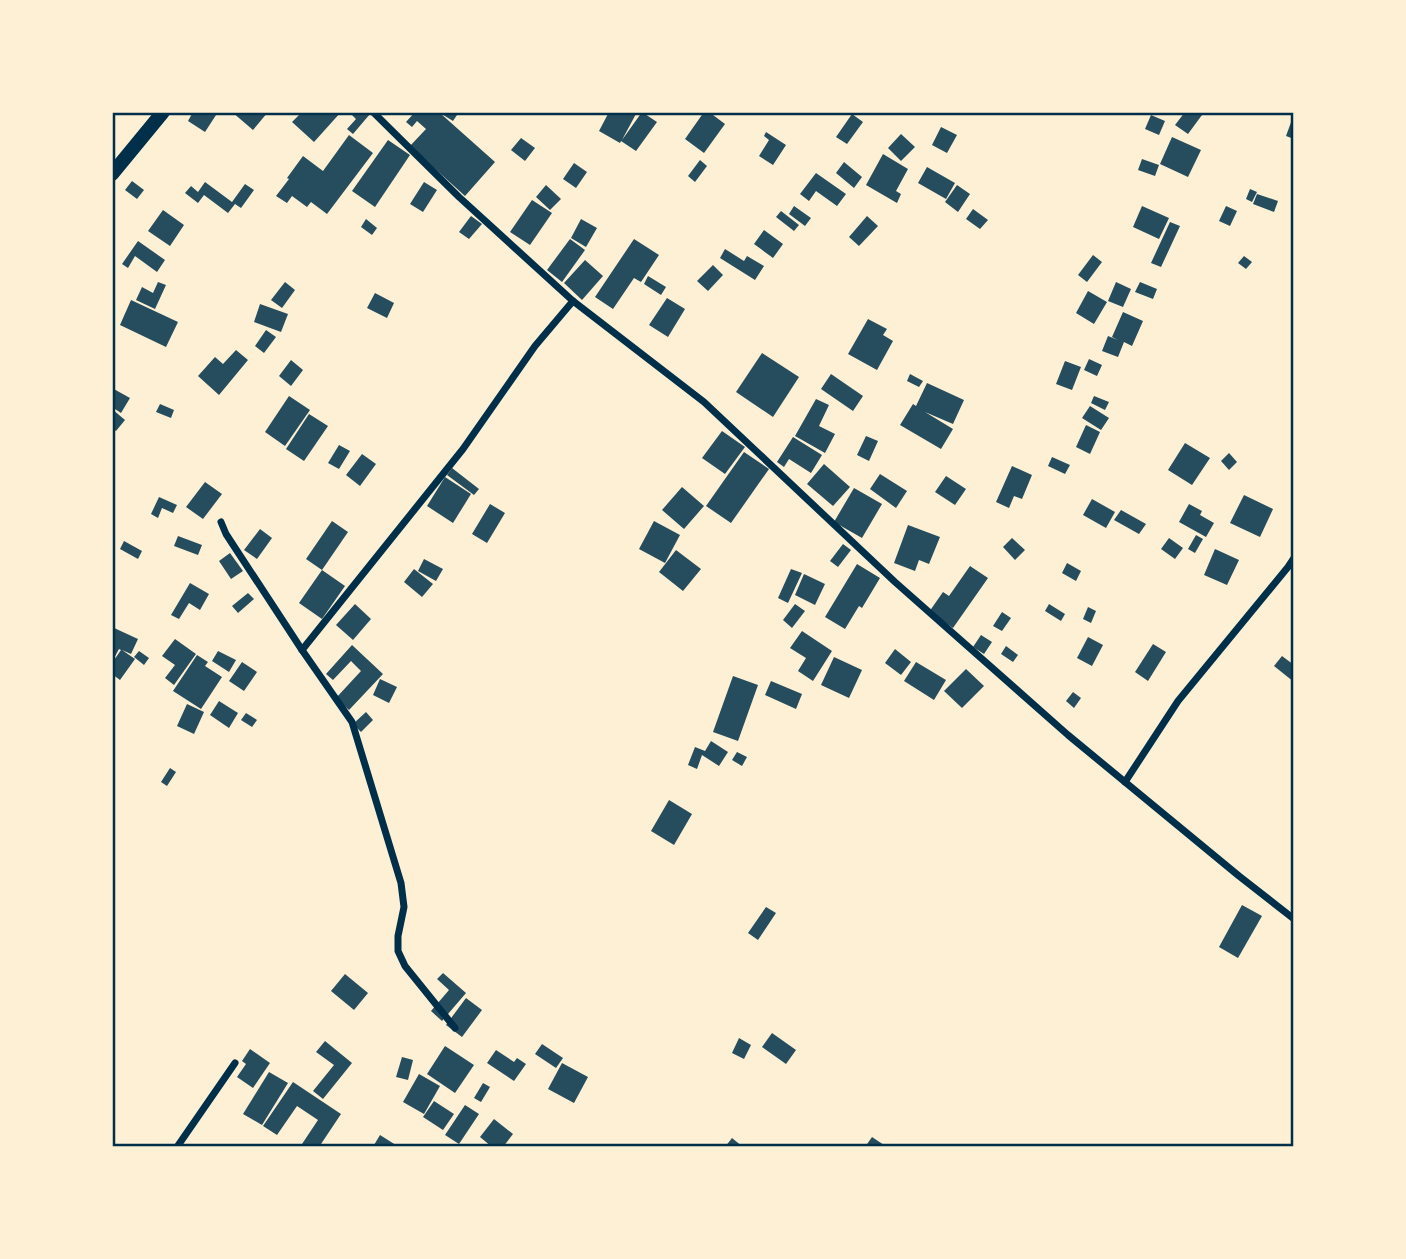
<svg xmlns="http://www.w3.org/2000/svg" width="1406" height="1259" font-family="'PT Sans Narrow',sans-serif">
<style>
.building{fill:#264d5e}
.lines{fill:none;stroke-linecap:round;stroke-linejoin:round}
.minor{stroke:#003049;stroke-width:7}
.trunk{stroke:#003049;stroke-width:14}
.neatline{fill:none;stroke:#003049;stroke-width:2.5}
</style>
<rect width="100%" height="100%" fill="#fdf0d5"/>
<!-- building -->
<g class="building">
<polygon points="193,112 218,112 205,132 188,121"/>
<polygon points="232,112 268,112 253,130"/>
<polygon points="294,112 341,112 314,142 292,122 299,115"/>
<polygon points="353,112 368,112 370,114 353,134 347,129 356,119 351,114"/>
<polygon points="415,112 459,112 453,121 440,113 495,162 465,196 410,146 426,129 417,121 412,127 406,122"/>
<polygon points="609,112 637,112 622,140 642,112 657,122 636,151 621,141 620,143 599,131"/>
<polygon points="704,112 709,112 725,124 704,153 685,139"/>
<polygon points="1185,112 1198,112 1202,115 1188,134 1175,125"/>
<polygon points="852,114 863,122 847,144 836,137"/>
<polygon points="1294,114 1294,139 1286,136"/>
<polygon points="1151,115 1165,121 1159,135 1145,129"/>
<polygon points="941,127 957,135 947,153 932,145"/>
<polygon points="766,132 786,145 773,165 759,156 769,140 764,136"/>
<polygon points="901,134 915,147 901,161 888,148"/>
<polygon points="349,135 373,153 327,214 311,202 307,207 292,196 287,203 276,196 289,179 287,178 303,156 323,171"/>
<polygon points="1172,137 1201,150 1188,177 1160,164"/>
<polygon points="521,138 535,148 525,161 511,150"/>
<polygon points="388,140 410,155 375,207 352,191"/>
<polygon points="883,154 908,169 896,191 901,194 897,203 866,185"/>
<polygon points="1142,159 1159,165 1155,176 1138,170"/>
<polygon points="700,160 707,166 695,182 688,176"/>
<polygon points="844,162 862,177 854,188 836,173"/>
<polygon points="574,163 587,172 576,188 563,179"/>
<polygon points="927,167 955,183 946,199 918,183"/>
<polygon points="816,173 846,194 837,206 816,191 809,201 800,194"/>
<polygon points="132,181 144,190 137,199 125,190"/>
<polygon points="205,182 232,202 245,184 254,190 241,208 235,204 228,213 204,195 198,203 185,193 191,186 198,192"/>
<polygon points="424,182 437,190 423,212 410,204"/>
<polygon points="546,185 561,199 550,210 536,197"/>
<polygon points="957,185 970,194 958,212 945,202"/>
<polygon points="1250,189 1257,192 1252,202 1246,199"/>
<polygon points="1257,194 1278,201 1274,212 1253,204"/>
<polygon points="532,200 552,213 530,245 510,232"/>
<polygon points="794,206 811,218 805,226 789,214"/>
<polygon points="1142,206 1169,218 1159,239 1133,227"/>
<polygon points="1226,206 1237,211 1230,226 1219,221"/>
<polygon points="973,209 988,220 980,229 966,219"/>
<polygon points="163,210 184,225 170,246 148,231"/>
<polygon points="781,211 799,225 794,231 776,217"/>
<polygon points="471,216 482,224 469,239 459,232"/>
<polygon points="867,216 878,226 859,246 849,237"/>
<polygon points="366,219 377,228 372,235 361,227"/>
<polygon points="581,219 597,228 586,247 571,238"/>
<polygon points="1170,222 1180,226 1161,267 1151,263"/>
<polygon points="764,230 783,244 773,258 754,244"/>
<polygon points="570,239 585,250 562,282 547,270"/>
<polygon points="634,239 659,255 641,282 634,278 613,309 595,297"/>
<polygon points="138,241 165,260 157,272 135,256 128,268 122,264"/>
<polygon points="725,249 744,261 747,256 764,266 755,280 720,258"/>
<polygon points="1093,255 1102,262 1087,282 1078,275"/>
<polygon points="1244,256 1252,262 1246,269 1238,263"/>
<polygon points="585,260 603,276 582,300 564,283"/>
<polygon points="713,265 723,275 708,291 697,281"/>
<polygon points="648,276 666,287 661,295 644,284"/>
<polygon points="158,282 166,285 155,309 136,300 142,287 153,293"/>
<polygon points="285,282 295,290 282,308 271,300"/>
<polygon points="1116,282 1131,289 1123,307 1108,301"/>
<polygon points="1140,282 1157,289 1153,299 1135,292"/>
<polygon points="1088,291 1107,302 1094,324 1076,313"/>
<polygon points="375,293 394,303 387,318 367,308"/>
<polygon points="667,298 685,309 668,337 649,325"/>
<polygon points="131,300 178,322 166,347 120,325"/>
<polygon points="260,304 288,314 281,332 254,322"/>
<polygon points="1123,312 1143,321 1132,346 1124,342 1118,357 1102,351 1108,336 1118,340 1112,337"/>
<polygon points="868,319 887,329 883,335 893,341 877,370 848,354"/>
<polygon points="266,330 276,337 264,353 255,346"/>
<polygon points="236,350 248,360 219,395 198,376 215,357 223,364"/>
<polygon points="762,353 799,377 773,417 736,392"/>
<polygon points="1089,359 1102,365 1097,376 1084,370"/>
<polygon points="291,360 303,370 291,386 279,376"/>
<polygon points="1065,361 1081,367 1072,390 1056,384"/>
<polygon points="831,374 863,396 853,411 821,389"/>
<polygon points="910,374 923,381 919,387 907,381"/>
<polygon points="927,383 964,400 953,424 925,412 953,429 941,449 900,425 913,404 916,406"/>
<polygon points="112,388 130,398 121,413 112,407"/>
<polygon points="289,396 310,410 285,446 265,432"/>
<polygon points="1094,396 1109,402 1105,410 1091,403"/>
<polygon points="816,399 829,405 819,426 835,434 825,453 795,436"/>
<polygon points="160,404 174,410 171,418 156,412"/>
<polygon points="1090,406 1109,418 1101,430 1082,418"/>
<polygon points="112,409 125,420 116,431 112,428"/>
<polygon points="309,414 328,426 304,461 286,449"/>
<polygon points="1086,425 1100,432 1090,454 1076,447"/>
<polygon points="722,431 745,447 725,474 702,458"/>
<polygon points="866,436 878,441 869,461 857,455"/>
<polygon points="793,437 822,455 811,473 789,459 784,467 777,462"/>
<polygon points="1185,443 1210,458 1192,485 1168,470"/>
<polygon points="339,445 350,451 339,469 328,463"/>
<polygon points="744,452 769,469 731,523 706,506"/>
<polygon points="1229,453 1237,462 1229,470 1221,461"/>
<polygon points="362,454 376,464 360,486 346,475"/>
<polygon points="1052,457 1070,465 1065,474 1048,466"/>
<polygon points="824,464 850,487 833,506 807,484"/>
<polygon points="1012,466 1032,475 1022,499 1014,496 1009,508 996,502"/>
<polygon points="452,468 479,489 474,495 447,475"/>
<polygon points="880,474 907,491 896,508 870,489"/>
<polygon points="946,476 966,489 955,505 935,492"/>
<polygon points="445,477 471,494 453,523 427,506"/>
<polygon points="205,482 222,494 203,519 186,507"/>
<polygon points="682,487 704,506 684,529 662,510"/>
<polygon points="854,488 882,504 862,538 834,522"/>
<polygon points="1244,495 1273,509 1260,537 1230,523"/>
<polygon points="159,497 177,505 173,513 162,508 158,518 151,514"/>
<polygon points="1092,499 1115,512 1106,528 1083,515"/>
<polygon points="490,504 505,513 487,543 472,534"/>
<polygon points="1189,504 1202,511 1200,515 1214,523 1206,537 1179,522"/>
<polygon points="1121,510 1146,524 1139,534 1114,520"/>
<polygon points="332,521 348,532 322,570 306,559"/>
<polygon points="654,521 680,535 665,563 639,549"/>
<polygon points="908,525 940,537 929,564 919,560 915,571 894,563"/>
<polygon points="260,529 272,538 257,559 244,550"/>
<polygon points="1196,535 1203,539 1195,553 1188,549"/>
<polygon points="178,536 202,545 198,555 174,546"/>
<polygon points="1012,538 1025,550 1015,560 1003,547"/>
<polygon points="1169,538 1183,548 1175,559 1161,549"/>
<polygon points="124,541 142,551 138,559 120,549"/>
<polygon points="843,544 851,550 838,567 830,561"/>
<polygon points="1215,549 1239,560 1227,585 1204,575"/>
<polygon points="676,550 701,569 683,591 659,572"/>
<polygon points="230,553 243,571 231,579 219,561"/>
<polygon points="424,559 443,569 436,581 418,571"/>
<polygon points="1067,563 1081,571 1076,581 1062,573"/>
<polygon points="857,564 880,578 862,608 859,606 845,629 825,617"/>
<polygon points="970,566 988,578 953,628 929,612 943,592 949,596"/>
<polygon points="414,569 433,584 422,597 404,582"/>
<polygon points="791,569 802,573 788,603 778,598"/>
<polygon points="322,570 345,586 322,619 299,603"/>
<polygon points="804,574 825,584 815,605 795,595"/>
<polygon points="190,583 209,594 200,610 189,603 179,619 171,615"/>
<polygon points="248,593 254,599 238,613 232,606"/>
<polygon points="355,604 371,619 353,640 336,625"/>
<polygon points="795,604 805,611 792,628 783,620"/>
<polygon points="1049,604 1065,614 1061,621 1045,611"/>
<polygon points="1088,607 1096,611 1091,623 1083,619"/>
<polygon points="1002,612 1011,618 1002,631 993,626"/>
<polygon points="112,627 138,639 131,654 122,650 135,659 120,680 112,674 112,663 121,650 119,649 112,662"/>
<polygon points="802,631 832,651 813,681 798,671 806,658 790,648"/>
<polygon points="981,635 992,642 984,654 973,647"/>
<polygon points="1088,637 1103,645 1092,666 1077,658"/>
<polygon points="175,639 196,654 174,685 165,678 175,665 162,656"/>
<polygon points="1153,644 1166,652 1148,681 1135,672"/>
<polygon points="352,645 383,674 349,710 336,698 361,671 351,661 333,680 326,674"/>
<polygon points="1006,646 1018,655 1013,662 1001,654"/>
<polygon points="895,649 911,662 901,675 885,663"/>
<polygon points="139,651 149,658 144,665 134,657"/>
<polygon points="218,651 236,660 229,672 212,661"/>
<polygon points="197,655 208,662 205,666 222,677 201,709 173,691"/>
<polygon points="1282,656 1294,665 1294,682 1274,666"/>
<polygon points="834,657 862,670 849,698 821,685"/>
<polygon points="242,662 257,672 244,691 229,681"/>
<polygon points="916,662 946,680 934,700 904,681"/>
<polygon points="966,669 984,686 962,708 944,691"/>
<polygon points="733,676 758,685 738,741 713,732"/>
<polygon points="380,679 397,687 389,703 373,695"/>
<polygon points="771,681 802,694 796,709 765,695"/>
<polygon points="1073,692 1081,698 1074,708 1066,701"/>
<polygon points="219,701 238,713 229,728 210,715"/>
<polygon points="187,704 204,712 194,734 177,726"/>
<polygon points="366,712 373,720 361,732 353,724"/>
<polygon points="246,713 257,720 252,727 241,720"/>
<polygon points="711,741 728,752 719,766 702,755 697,769 688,765 695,747 705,751"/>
<polygon points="737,752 747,757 742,766 732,760"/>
<polygon points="170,768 176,772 167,786 161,782"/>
<polygon points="669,800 692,814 674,845 651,831"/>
<polygon points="1242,905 1262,916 1238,958 1219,947"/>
<polygon points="766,907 776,913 758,940 748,933"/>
<polygon points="443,973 466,993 442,1021 431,1011 449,990 437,979"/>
<polygon points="345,974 368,993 354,1010 331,991"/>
<polygon points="466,998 482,1010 462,1037 446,1025"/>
<polygon points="772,1033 796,1050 786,1064 762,1047"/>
<polygon points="739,1038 751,1045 744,1059 732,1053"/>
<polygon points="325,1041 352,1063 323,1099 313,1091 334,1065 316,1052"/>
<polygon points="542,1044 563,1058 556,1068 535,1054"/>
<polygon points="445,1046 474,1065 455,1093 427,1074"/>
<polygon points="250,1049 270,1063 253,1088 237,1077 246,1064 242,1061"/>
<polygon points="496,1050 514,1062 517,1058 526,1064 514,1081 487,1063"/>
<polygon points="402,1057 413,1060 408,1080 396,1077"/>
<polygon points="562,1063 588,1077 574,1103 548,1089"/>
<polygon points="269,1072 288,1083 262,1125 243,1114"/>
<polygon points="419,1074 440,1086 424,1114 403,1102"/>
<polygon points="293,1082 341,1114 319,1147 300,1147 318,1120 297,1106 277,1135 263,1126"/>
<polygon points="483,1083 490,1087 481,1102 474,1098"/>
<polygon points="434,1101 454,1114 443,1130 423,1117"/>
<polygon points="465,1105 479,1114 459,1144 445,1135"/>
<polygon points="494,1119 513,1134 503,1147 492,1147 480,1137"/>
<polygon points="380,1135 399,1147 378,1147 374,1145"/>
<polygon points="872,1137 887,1147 865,1147"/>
<polygon points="732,1138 743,1147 725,1147"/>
</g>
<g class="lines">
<!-- minor -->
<g class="minor">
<polyline points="373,112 459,197 573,301 704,402 895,582 1068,735 1239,876 1294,919"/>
<polyline points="221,522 226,534 302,650 352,722 401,883 404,907 398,936 398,951 405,966 455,1028"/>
<polyline points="302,650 463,449 535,346 573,301"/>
<polyline points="1125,782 1178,701 1288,567 1294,558"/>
<polyline points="177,1147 235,1063"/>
</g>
<!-- trunk -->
<polyline class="trunk" points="112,174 163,112"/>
</g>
<!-- border -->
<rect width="1406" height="1259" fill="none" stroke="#fdf0d5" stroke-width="228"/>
<rect x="114" y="114" width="1178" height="1031" class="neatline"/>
</svg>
